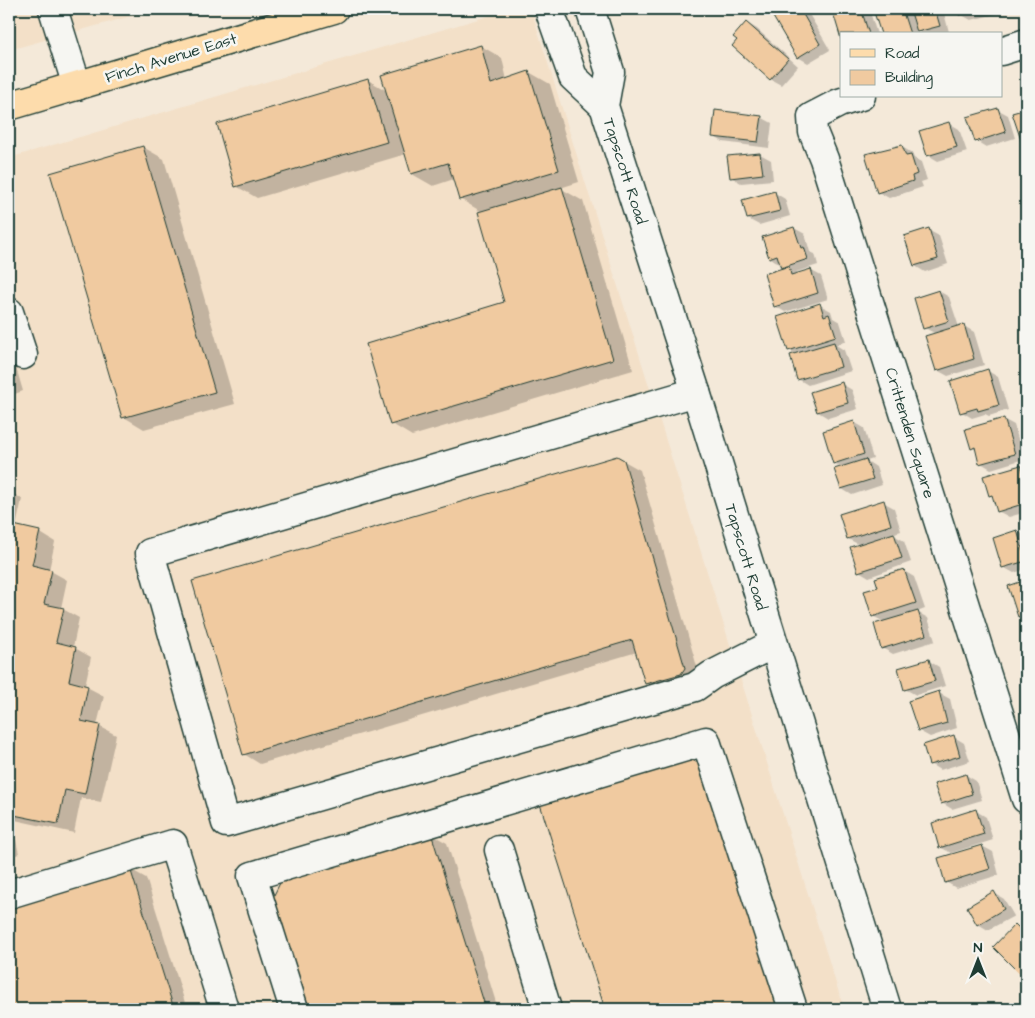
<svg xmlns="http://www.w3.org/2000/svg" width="1035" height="1018" font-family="'Architects Daughter',sans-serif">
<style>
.built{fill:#f3e0c8}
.shadow{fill:#0003}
.building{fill:#f0caa0;stroke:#1f3d34}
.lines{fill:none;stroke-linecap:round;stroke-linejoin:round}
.minor-casing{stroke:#1f3d34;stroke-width:31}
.major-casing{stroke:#1f3d34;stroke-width:31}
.minor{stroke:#f6f6f2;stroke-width:28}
.major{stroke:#fddcac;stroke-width:28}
.labels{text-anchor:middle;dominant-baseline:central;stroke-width:5;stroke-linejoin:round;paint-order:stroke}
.street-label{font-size:16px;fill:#1f3d34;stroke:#f6f6f2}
</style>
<rect width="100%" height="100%" fill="#f4e9d9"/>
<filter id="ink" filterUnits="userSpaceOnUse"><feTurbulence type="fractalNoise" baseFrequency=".02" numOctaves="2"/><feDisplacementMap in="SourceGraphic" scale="10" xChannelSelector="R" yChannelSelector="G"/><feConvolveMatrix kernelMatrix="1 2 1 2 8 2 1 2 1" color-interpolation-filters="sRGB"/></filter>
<g filter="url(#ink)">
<!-- built -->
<g class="built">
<polygon points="9,9 157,9 9,50"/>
<polygon points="512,9 531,9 844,1009 9,1009 9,158"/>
</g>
<!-- shadow -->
<g class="shadow">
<polygon points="785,9 806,9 830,50 808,63 798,57 773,15"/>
<polygon points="834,9 869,9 877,34 841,34"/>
<polygon points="875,9 943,9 949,32 942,34 922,34 917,31 918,34 882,34"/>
<polygon points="959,9 994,9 996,14 971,20 960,14"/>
<polygon points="747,23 757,29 798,66 781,85 770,79 739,40"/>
<polygon points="481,46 502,58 507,80 529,72 550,84 579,182 560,188 583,201 633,370 412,436 392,424 506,303 482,212 460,199 454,179 433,186 412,174 406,154 257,198 236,186 368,80 387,91"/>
<polygon points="997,109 1008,115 1015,138 986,147 976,141"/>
<polygon points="761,117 772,123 769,148 723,142 713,136"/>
<polygon points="949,123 959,129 967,152 938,161 928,155"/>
<polygon points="143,147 164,159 235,404 144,429 124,417"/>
<polygon points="902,147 912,153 914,158 921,162 927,180 921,182 923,187 889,198 878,192"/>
<polygon points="760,154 771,160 773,180 741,183 731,177"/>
<polygon points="775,193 785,199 790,216 759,225 748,219"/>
<polygon points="794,228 805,234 810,252 815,254 818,265 796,272 799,274 810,270 821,276 828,299 785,312 775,306 786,269 770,258"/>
<polygon points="928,230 939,236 948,264 925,272 915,266"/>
<polygon points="939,291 949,297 959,327 964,326 974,332 984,365 948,376 937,370 936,334 925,328"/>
<polygon points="820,305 831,311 833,318 840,322 846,341 836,345 844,350 851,371 808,385 798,379 797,355 789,350"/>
<polygon points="9,344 23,391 9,396"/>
<polygon points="988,371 998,377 1008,410 989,416 985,414 972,418 962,412"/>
<polygon points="842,384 852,390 858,409 828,418 818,412"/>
<polygon points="1003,419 1014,425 1024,459 991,469 981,463 977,450 972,448"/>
<polygon points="854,422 864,428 873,459 867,461 876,467 882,485 852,495 842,489 843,468 834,463"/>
<polygon points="617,457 640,470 700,677 662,693 646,683 637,652 260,764 244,754"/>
<polygon points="1021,466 1026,469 1026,512 1009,517 998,511 994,497 990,495"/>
<polygon points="9,491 22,499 16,527 39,532 55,542 49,570 67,580 61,608 79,618 73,647 91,657 85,686 104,696 97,725 116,735 101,802 81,798 74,833 15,820 11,837 16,840 19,854 9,857"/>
<polygon points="883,502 894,508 901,531 892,534 904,541 911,562 869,577 859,571 860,545 848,539"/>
<polygon points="1017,531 1026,536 1026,569 1014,573 1003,567 994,538"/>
<polygon points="904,571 914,577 925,609 917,612 928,618 935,641 893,654 882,648 884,622 873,616 879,588"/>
<polygon points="1026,581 1026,620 1019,616 1009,587"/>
<polygon points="929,661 939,667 945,686 916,695 905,689"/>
<polygon points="939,693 950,699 957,728 930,737 919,731"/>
<polygon points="954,737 964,743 970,761 940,770 930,764"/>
<polygon points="966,775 976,781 982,800 952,809 942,803"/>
<polygon points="542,805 795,1009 606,1009"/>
<polygon points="976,811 986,817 993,840 951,853 940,847"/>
<polygon points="431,834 447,843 498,1009 310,1009 274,897"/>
<polygon points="982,846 993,852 999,875 956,888 946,882"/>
<polygon points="130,869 146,878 187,1009 9,1009 9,907"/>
<polygon points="994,893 1004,899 1014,916 988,930 978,924"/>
<polygon points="1016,925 1026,932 1026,977 994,947"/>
</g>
<!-- building -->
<g class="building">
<polygon points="782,9 800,9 820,44 797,58 772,15"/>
<polygon points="832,9 861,9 869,34 841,34 841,39"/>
<polygon points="873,9 902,9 910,34 881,34"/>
<polygon points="910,9 935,9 940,26 917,32"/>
<polygon points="958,9 983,9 959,15"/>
<polygon points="746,22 788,59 770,80 732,46 737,40 733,37"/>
<polygon points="481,45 491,84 529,71 559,170 459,200 448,163 411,174 381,75"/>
<polygon points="368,79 387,142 235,187 217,124"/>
<polygon points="998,108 1006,132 975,142 967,117"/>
<polygon points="1026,109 1026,148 1024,149 1012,113"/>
<polygon points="715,110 762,116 758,142 712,137"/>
<polygon points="949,122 957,147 927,156 919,131"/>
<polygon points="902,145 906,156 911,155 917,174 912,176 913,181 877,193 865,154"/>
<polygon points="143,146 215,392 122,418 50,173"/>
<polygon points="760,153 763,174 730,178 727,156"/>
<polygon points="562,187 613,359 390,425 366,344 504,302 478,212"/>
<polygon points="775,191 780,211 747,219 742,200"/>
<polygon points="794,227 801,248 804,247 808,259 781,268 777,255 769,258 762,237"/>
<polygon points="929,228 938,259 914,266 904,236"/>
<polygon points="789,266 791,275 811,269 818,293 774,307 764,274"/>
<polygon points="939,290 949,321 923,329 914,298"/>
<polygon points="820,303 824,316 829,314 836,336 788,351 777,317"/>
<polygon points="964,324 974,359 936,371 925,336"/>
<polygon points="834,342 841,367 797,380 790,355"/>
<polygon points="988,369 999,405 978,411 977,408 960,413 950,381"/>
<polygon points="842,382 848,403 817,412 810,392"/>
<polygon points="1004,418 1015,454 979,464 975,447 971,449 965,429"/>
<polygon points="854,421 864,454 833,464 823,431"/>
<polygon points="617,456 624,460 685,668 681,674 645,684 632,640 243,755 192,581"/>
<polygon points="866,459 873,479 841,489 834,469"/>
<polygon points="1021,465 1026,480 1026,503 997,512 992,495 989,496 983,476"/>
<polygon points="884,500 891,525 847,539 839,514"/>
<polygon points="9,524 40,531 32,565 52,570 44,604 64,608 56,642 76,647 69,681 88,686 81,721 100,725 85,794 65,790 58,824 9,814"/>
<polygon points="1017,530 1026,561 1002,568 993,538"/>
<polygon points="894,533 902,558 858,572 850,547"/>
<polygon points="904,569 916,603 872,617 864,591 878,587 875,578"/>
<polygon points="1026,580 1026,614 1018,617 1008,586"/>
<polygon points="918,611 926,635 881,649 874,624"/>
<polygon points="929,659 935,681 904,690 898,668"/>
<polygon points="939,691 947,723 918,731 908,701"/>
<polygon points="954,735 960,756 929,765 923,745"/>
<polygon points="688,758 706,767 783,1009 605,1009 540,804"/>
<polygon points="966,774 972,794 941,804 934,784"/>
<polygon points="976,809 984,834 939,848 932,823"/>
<polygon points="431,833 486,1009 308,1009 273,897 282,879"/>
<polygon points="982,845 990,869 945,883 938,858"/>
<polygon points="130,868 174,1009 9,1009 9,906"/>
<polygon points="994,891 1004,909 977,925 967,907"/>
<polygon points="1015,924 1026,935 1026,969 1023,977 993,947"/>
</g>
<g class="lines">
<!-- minor casing -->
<g class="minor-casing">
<g id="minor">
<polyline points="53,9 77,86"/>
<polyline points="549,9 573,77 604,106"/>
<polyline points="590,9 610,72 604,106 696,392 887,1009"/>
<polyline points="1001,51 1026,43"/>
<polyline points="861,96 839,103 812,117 813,132 824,159 1026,799"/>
<polyline points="9,312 23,355"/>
<polyline points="696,392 150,553 226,823 695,687 712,675 773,644"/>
<polyline points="499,850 547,1009"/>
<polyline points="9,894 173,844 224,1009"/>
<polyline points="294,1009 252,876 706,741 793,1009"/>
</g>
</g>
<!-- major casing -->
<g class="major-casing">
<polyline id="major" points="9,106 334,9"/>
</g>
<!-- minor -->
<use href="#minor" class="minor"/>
<!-- major -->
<use href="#major" class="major"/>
</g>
</g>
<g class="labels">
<!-- street labels -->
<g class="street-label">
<text transform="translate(171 58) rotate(-17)">Finch Avenue East</text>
<text transform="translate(625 171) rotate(72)">Tapscott Road</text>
<text transform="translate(910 433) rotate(73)">Crittenden Square</text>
<text transform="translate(746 557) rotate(73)">Tapscott Road</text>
</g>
</g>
<!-- margin -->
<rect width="1035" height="1018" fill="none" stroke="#f6f6f2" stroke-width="30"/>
<rect x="15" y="15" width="1005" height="988" fill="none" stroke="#1f3d34" stroke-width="2" filter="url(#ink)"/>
<!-- legend -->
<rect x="840" y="32" width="162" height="65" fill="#f6f6f2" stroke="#a0aca6"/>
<rect x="850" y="49" width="25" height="8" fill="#fddcac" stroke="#a0aca6"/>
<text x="885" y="58" font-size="15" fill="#1f3d34">Road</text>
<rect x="850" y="70" width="25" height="15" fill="#f0caa0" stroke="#a0aca6"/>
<text x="885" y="82" font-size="15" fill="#1f3d34">Building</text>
<!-- north arrow -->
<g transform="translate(978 960)" stroke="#f6f6f2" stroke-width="4" paint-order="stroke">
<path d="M0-4L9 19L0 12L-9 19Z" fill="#1f3d34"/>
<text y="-8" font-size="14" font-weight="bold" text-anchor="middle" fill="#1f3d34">N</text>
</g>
</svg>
